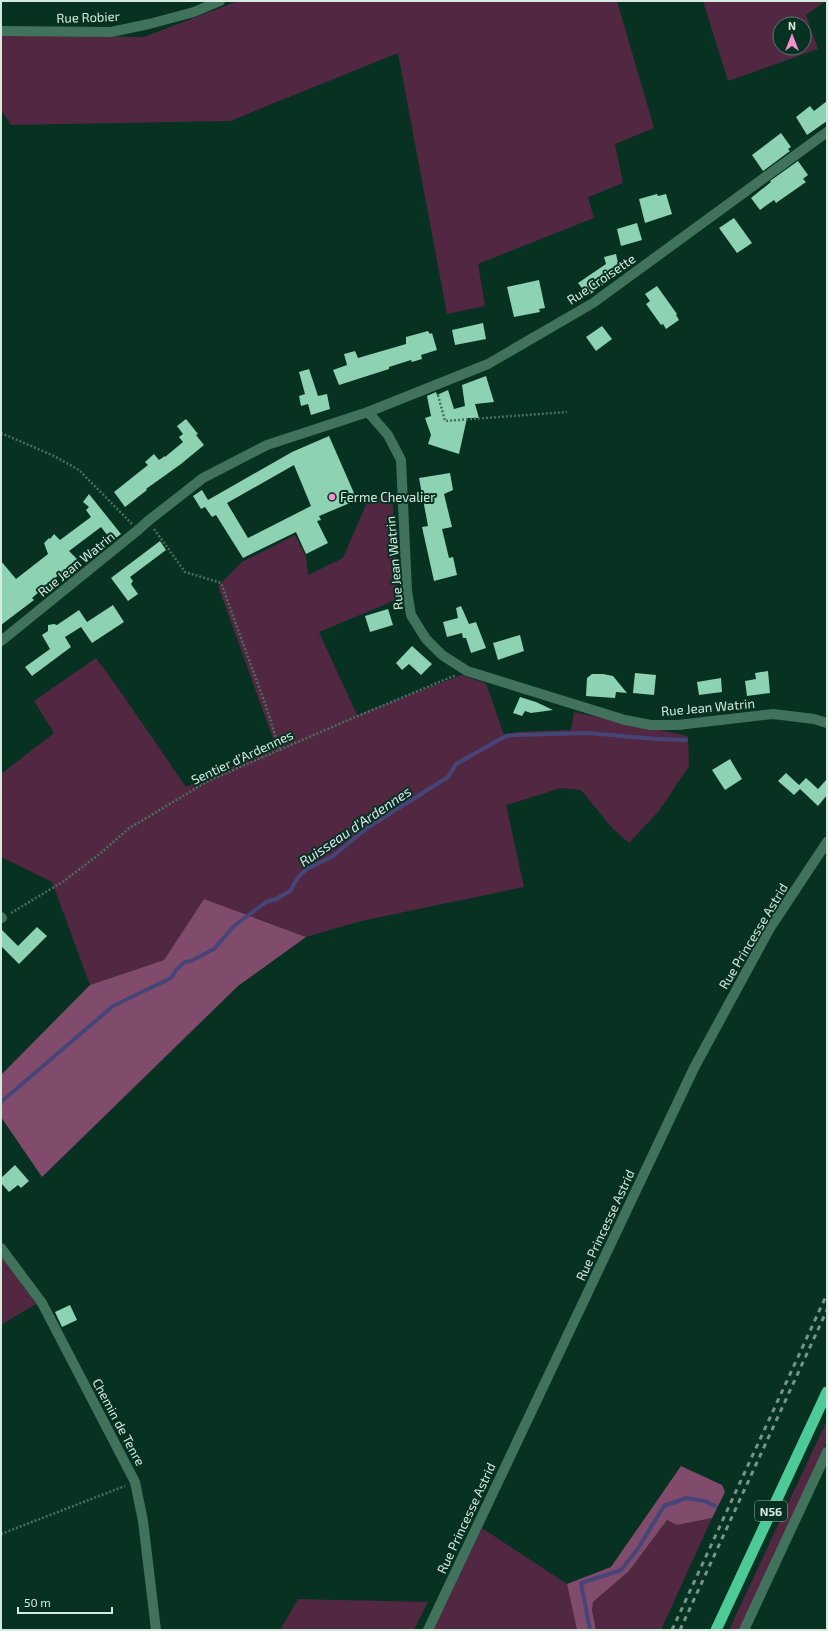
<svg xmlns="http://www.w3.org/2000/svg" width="828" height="1631" font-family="'Exo 2',sans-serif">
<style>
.green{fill:#512741;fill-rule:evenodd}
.forest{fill:#814c6c}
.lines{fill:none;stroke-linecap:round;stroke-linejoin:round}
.stream{stroke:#464578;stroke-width:4}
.building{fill:#8dd2b2;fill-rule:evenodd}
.path{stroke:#4a6e5f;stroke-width:2.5;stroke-dasharray:2 2;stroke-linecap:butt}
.minor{stroke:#41725c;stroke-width:10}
.tertiary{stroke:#41725c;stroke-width:10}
.trunk{stroke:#4cca98;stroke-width:11}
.rail{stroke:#769588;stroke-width:3;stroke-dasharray:5 5;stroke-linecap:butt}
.poi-dot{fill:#f690cf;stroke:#073121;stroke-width:1.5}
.labels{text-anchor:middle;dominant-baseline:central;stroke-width:4;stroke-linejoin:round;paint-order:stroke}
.shield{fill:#073121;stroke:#98b3a7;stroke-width:1}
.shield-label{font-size:12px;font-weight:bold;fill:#d6ebe0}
.street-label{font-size:13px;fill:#d6ebe0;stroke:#073121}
.poi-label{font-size:13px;fill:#d6ebe0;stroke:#073121;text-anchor:start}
.water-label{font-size:14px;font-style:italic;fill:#e0e1f2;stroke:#073121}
</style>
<rect width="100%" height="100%" fill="#073121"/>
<!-- green -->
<g class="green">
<polygon points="238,1 617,1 654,128 615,144 623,183 588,197 594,218 478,264 485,306 447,314 398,53 230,121 11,125 1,110 1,35 144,37"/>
<path d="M703,1H826L806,15L818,49L728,81ZM780,24H804V48H780Z"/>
<polygon points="392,494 398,599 319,632 357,715 461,675 486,683 504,735 516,732 571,730 574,712 688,736 689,766 659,811 629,843 613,829 581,790 561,788 506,805 524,887 361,921 306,937 204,899 164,960 90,985 52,882 1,857 1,774 54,733 34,701 96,658 120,691 186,787 276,747 218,586 242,562 295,535 306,557 308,575 343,558 368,500"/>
<polygon points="1,1256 36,1304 1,1325"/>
<polygon points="827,1420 827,1441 739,1630 729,1630"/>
<polygon points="712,1518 661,1630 596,1630 592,1610 593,1602 629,1571 667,1520 677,1525"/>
<polygon points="482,1528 567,1584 577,1630 433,1630"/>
<polygon points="298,1599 428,1602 414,1630 280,1630"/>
</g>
<!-- forest -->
<g class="forest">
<polygon points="204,899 306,937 238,986 42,1177 1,1117 1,1075 90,985 164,960"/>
<polygon points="681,1466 722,1485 725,1492 712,1518 677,1525 667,1520 629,1571 593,1602 592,1610 596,1630 577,1630 567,1584 611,1567"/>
</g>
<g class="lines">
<!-- stream -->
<g class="stream">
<polyline points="1,1102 113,1006 171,978 176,970 185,962 191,961 214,949 234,926 266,902 276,899 290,891 299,876 307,869 333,856 367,828 448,777 456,764 506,736 516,735 588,733 657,739 686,740"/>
<polyline points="590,1630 581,1583 621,1570 637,1550 664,1506 686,1498 705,1501 715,1506"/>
</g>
</g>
<!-- building -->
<g class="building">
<polygon points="827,101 827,121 807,135 796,117 810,106 814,111"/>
<polygon points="781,133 791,147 788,149 790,151 763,171 752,155"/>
<polygon points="798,161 808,175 803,179 806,182 776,203 774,200 760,210 751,198 771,182 770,181"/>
<polygon points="657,194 658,196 666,194 672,214 645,223 639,199"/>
<polygon points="734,218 752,243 737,253 719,228"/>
<polygon points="637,223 642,240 621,246 617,229"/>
<polygon points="616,254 620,272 588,296 578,283 606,264 604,257"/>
<polygon points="539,280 545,308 539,309 540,312 514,317 507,287"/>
<polygon points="657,286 677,314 676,315 679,320 666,329 663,324 661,325 646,304 650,301 645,294"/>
<polygon points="483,323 486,339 455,345 452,330"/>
<polygon points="602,326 612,339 596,351 586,337"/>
<polygon points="428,331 430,334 432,333 437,350 421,355 422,359 412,362 411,360 389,367 389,369 339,385 333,370 347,365 344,354 355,351 358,358 406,344 406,337"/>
<polygon points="309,369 318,396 327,394 330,409 311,415 308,404 301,406 299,396 305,394 299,372"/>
<polygon points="486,376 494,402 475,404 479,418 467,418 459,454 428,444 431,435 425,418 431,416 427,396 436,392 437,395 448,390 454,409 465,406 462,385"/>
<polygon points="186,419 198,434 196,435 204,445 181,464 146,489 147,490 125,507 114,492 148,465 145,462 154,454 159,460 165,456 165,457 183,442 179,437 183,434 177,426"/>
<path d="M329,436L357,500L319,516L321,520L317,521L328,543L306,554L296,532L243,558L216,515L212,517L205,507L201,509L193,496L202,490L208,500L292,452ZM294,465L311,506L248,538L227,503Z"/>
<polygon points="450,473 453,490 444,494 452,527 442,529 449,558 453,557 457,575 434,581 422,527 428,526 419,478"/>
<polygon points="89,494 121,534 112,541 101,527 69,551 77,559 32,598 34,600 1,625 1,561 16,579 48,554 44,543 49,538 50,539 54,534 60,540 91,517 86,510 89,507 83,502"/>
<polygon points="160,541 166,550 130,577 133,581 131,584 138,594 128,601 111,578"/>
<polygon points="113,605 124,622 92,643 81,627 65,637 71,647 32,676 25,667 50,649 42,635 48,631 48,625 54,624 57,625 79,610 87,622"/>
<polygon points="461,606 469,624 476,622 486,648 471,653 466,638 463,638 462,633 447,637 443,622 458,618 456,608"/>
<polygon points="388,609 393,625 370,632 365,616"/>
<polygon points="520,635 524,651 498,660 493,643"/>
<polygon points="412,646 432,664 421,675 409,664 402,670 396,663"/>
<polygon points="768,671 770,693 747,696 745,681 756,679 755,673"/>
<polygon points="635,673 656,675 654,695 633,693"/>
<polygon points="592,674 603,674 613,676 627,693 616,692 615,698 586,696 587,678"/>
<polygon points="721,678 722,692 699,695 697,682"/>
<polygon points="520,697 536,702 553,710 531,713 525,711 522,716 513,713"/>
<polygon points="730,759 742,779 725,790 712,770"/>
<polygon points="786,773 799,785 806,778 818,789 827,779 827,795 818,806 800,789 794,795 778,781"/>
<polygon points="37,927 47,936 19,964 1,946 1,929 18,946"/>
<polygon points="15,1165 29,1181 21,1188 18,1185 9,1192 1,1183 1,1178"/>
<polygon points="70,1305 77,1320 62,1327 55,1312"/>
</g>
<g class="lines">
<!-- path -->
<g class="path">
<polyline points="438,395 445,421 567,412"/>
<polyline points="1,433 52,455 79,470 132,524"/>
<polyline points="154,529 185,572 221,583 267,709 280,751"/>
<polyline points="11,913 64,881 102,852 128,829 208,781 353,718 456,675"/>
<polyline points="1,1534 125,1486"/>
</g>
<!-- minor -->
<g class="minor">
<polyline points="1,31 111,32 149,24 194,12 220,1"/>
<polyline points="368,412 388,435 401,460 407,591 411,615 426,639 442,655 467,671 625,720 651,725 678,725 773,714 814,719 827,723"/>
<polyline points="148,521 203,478 267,445 368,412 488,364 593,303 827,132"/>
<polyline points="1,641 138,530"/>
<polyline points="1,917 2,918"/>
<polyline points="1,1248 42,1303 135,1482 143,1521 156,1630"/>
<polyline points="428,1630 694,1068 770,928 827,842"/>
<polyline points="744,1630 827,1452"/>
</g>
<!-- tertiary -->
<polyline class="tertiary" points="138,530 148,521"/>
<!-- trunk -->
<polyline class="trunk" points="716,1630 827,1392"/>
<!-- rail -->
<g class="rail">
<polyline points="672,1630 827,1294"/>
<polyline points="680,1630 827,1310"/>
</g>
</g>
<!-- markers -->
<circle class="poi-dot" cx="332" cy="497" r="4"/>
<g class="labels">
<!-- shield labels -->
<rect class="shield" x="755" y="1501" width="32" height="20" rx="3"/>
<g class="shield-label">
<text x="771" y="1511">N56</text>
</g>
<!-- street labels -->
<g class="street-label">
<text transform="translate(88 17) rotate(-2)">Rue Robier</text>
<text transform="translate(601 279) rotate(-34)">Rue Croisette</text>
<text transform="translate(394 563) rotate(-95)">Rue Jean Watrin</text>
<text transform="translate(76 564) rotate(-39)">Rue Jean Watrin</text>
<text transform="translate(708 707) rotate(-5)">Rue Jean Watrin</text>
<text transform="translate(242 757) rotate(-25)">Sentier d'Ardennes</text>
<text transform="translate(753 936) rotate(-59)">Rue Princesse Astrid</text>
<text transform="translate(605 1225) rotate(-65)">Rue Princesse Astrid</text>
<text transform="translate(119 1422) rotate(62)">Chemin de Tenre</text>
<text transform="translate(466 1518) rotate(-65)">Rue Princesse Astrid</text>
</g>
<!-- poi labels -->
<g class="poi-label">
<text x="340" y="497">Ferme Chevalier</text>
</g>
<!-- water labels -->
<g class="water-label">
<text transform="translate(355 826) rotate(-34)">Ruisseau d'Ardennes</text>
</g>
</g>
<!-- border -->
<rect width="828" height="1631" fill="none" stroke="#d6ebe0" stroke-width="4"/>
<!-- north arrow -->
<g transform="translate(792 36)"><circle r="19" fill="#073121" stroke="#5a7b6d"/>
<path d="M0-3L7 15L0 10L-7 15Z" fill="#f690cf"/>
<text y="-6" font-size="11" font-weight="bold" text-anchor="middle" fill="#d6ebe0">N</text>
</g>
<!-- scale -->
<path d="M18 1607v6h94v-6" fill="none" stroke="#d6ebe0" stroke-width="2"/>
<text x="24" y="1607" font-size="12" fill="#d6ebe0" stroke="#073121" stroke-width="3" paint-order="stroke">50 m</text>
</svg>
